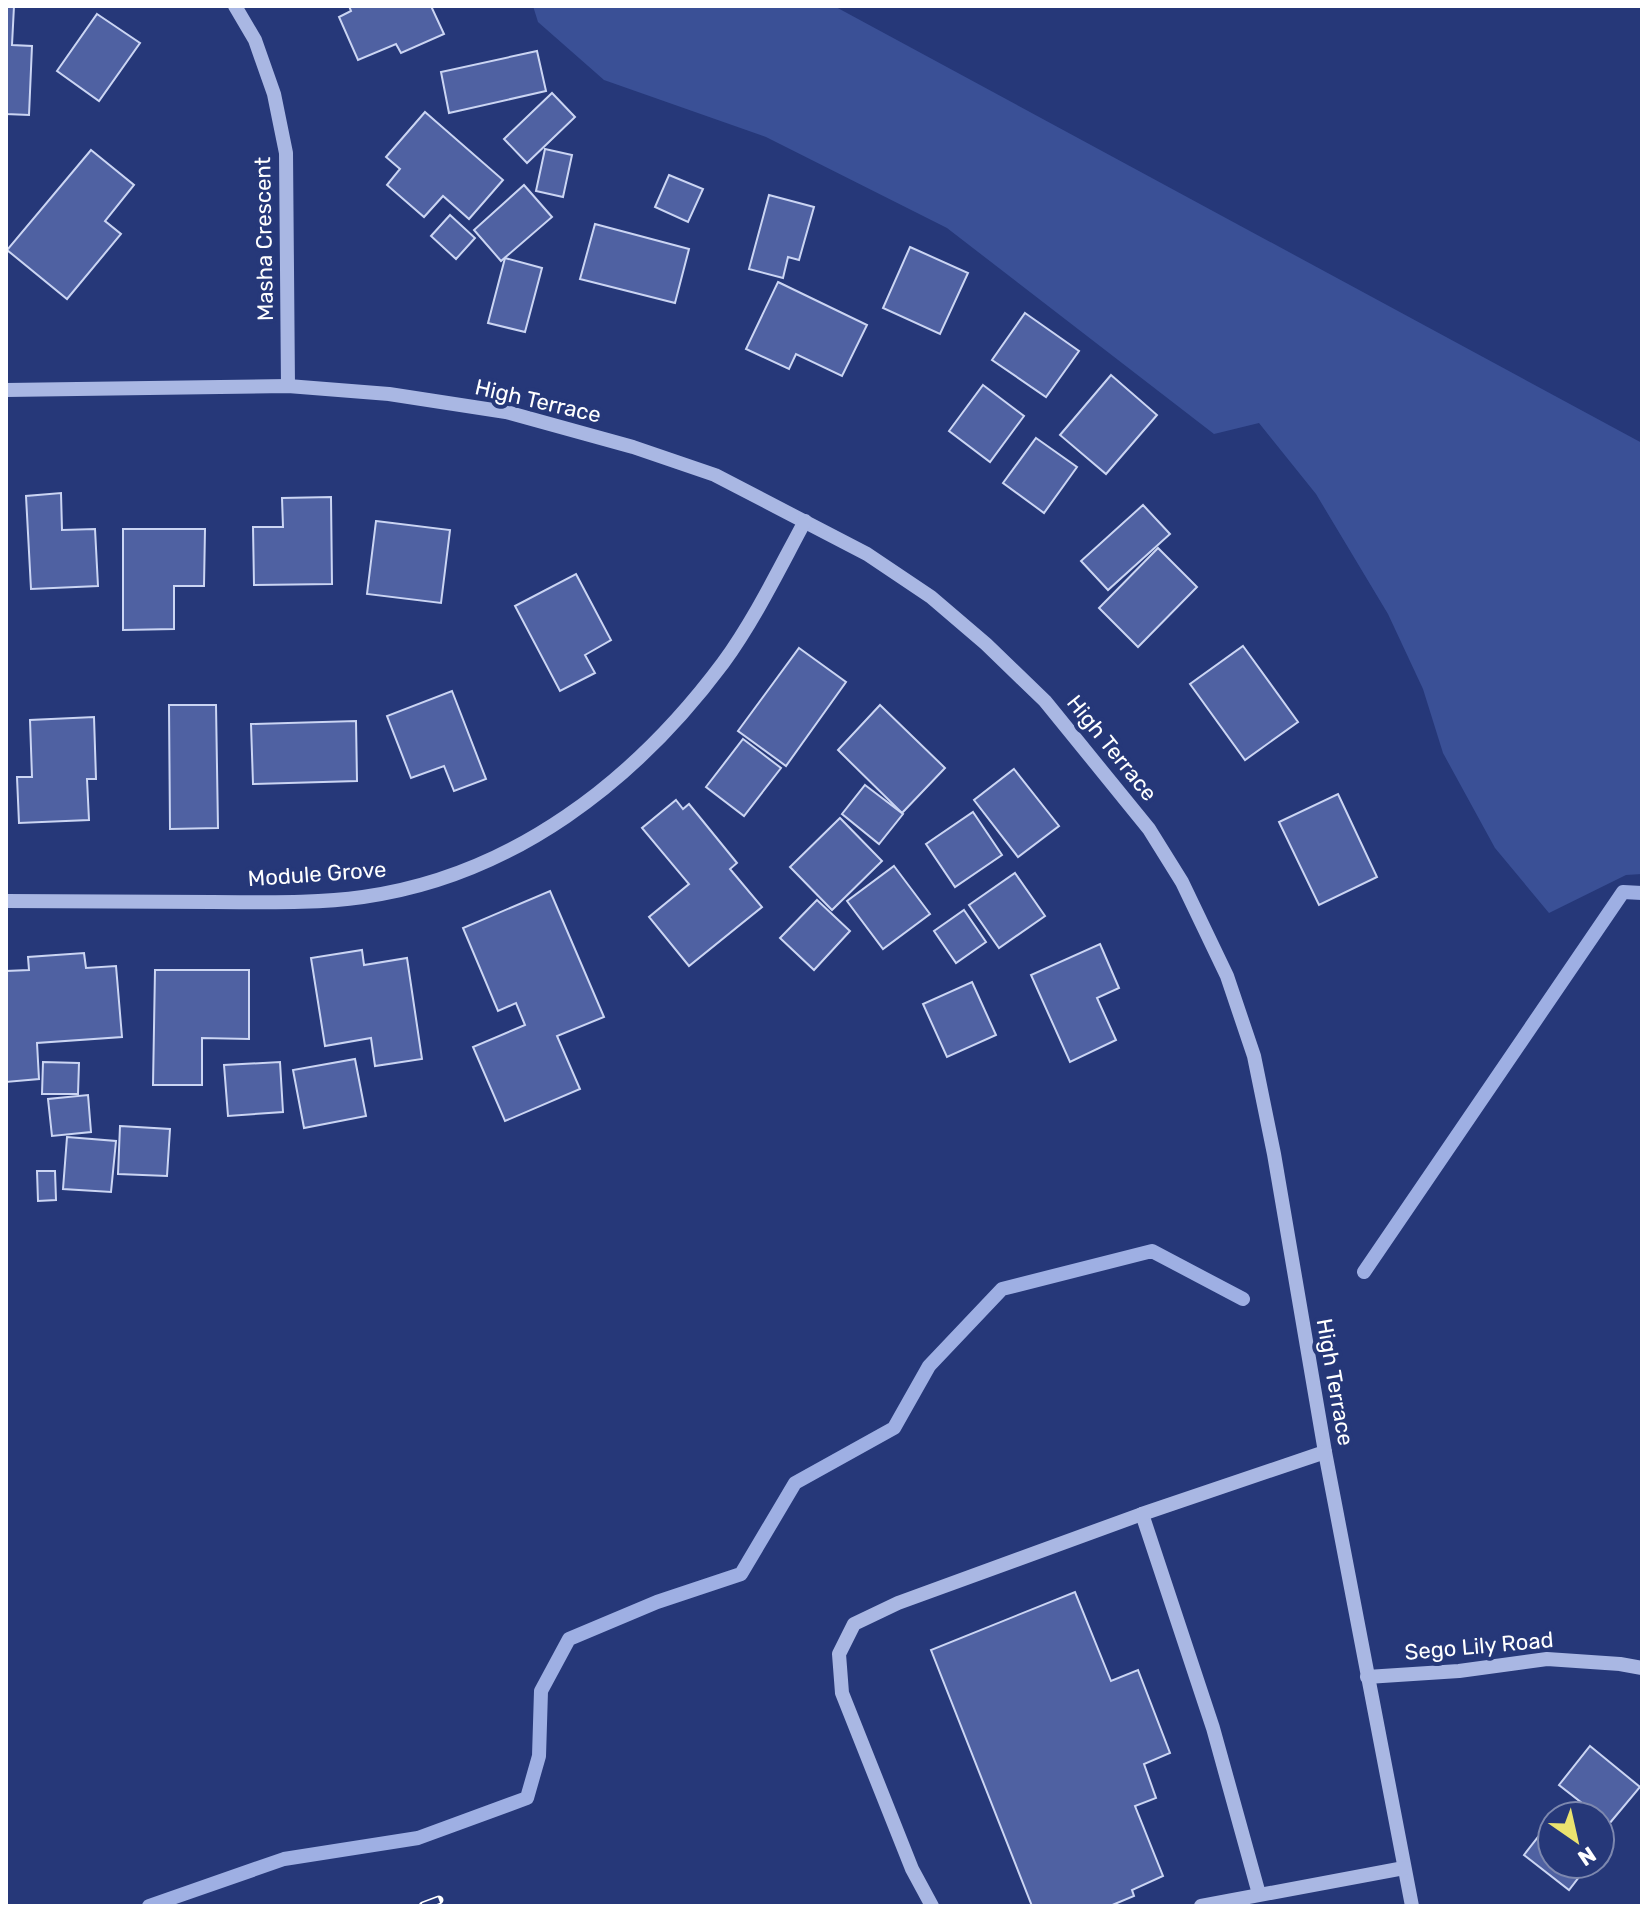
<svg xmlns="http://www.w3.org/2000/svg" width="1648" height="1912" font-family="Rubik,sans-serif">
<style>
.green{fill:#3a5096}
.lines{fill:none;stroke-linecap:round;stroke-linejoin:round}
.stream{stroke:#9eafe3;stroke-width:14}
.building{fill:#4f61a2;stroke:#cbd5f3;stroke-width:2}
.minor{stroke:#a9b7e3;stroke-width:14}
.rail-casing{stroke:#fff;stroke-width:9}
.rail{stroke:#263879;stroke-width:6;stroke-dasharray:18;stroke-linecap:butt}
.labels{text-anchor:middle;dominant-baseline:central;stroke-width:8;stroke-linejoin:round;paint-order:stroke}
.street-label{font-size:22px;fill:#fff;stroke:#263879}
</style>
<rect width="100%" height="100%" fill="#263879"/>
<!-- green -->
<polygon class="green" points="533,6 834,6 1642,443 1642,874 1626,875 1549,913 1495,848 1443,753 1423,689 1388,614 1316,494 1259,423 1214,434 947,228 766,137 604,80 538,22"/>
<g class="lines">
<!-- stream -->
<g class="stream">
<polyline points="1364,1272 1623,892 1642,893"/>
<polyline points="149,1906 284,1859 418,1838 527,1798 539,1756 541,1691 569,1639 657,1602 741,1574 795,1483 894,1428 929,1366 1002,1289 1152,1251 1243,1299"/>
</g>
</g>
<!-- building -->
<g class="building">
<polygon points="6,6 14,6 12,45 32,46 29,115 6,114"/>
<polygon points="349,6 431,6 444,34 401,53 396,44 358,60 339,17 351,11"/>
<polygon points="97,14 140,43 99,101 57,71"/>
<polygon points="537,51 546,91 449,113 441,72"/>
<polygon points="552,93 575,117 527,163 504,139"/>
<polygon points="425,112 503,180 469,219 443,196 424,217 387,185 400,169 386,157"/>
<polygon points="545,149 572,155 563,197 536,191"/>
<polygon points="91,150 134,185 105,221 121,234 67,299 7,250"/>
<polygon points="669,175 703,189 688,222 655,207"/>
<polygon points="524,185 552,217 501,261 474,230"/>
<polygon points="769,195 814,207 799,260 788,257 783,278 749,269"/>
<polygon points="450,215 475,238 456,259 431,236"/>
<polygon points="595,224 689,249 675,303 580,279"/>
<polygon points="910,247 968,273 940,334 883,308"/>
<polygon points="505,258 542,268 525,332 488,323"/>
<polygon points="778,282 867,325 842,376 796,354 789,369 746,349"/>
<polygon points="1025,313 1079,351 1046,397 992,360"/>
<polygon points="1111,375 1157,415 1106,474 1060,435"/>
<polygon points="983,385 1024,416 990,462 949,431"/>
<polygon points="1036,438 1077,467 1044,513 1003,483"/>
<polygon points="61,493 62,530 95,529 98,586 31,589 26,496"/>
<polygon points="331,497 332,584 254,585 253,527 283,527 282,498"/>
<polygon points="1143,505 1170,534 1108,590 1081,561"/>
<polygon points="376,521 450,530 441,603 367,594"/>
<polygon points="123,529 205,529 204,586 174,586 174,629 123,630"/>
<polygon points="1158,548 1197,587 1138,647 1099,608"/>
<polygon points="576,574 611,640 585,655 595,673 560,691 515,606"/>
<polygon points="1243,646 1298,722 1245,760 1190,684"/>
<polygon points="799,648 846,682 786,766 738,731"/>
<polygon points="452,691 486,779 454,791 444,766 411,778 387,716"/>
<polygon points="169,705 216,705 218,828 170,829"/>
<polygon points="880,705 945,768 902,813 838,750"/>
<polygon points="94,717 96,779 87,779 89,820 19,823 17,777 32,777 30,720"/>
<polygon points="356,721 357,781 253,784 251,724"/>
<polygon points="743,739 781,768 744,816 706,787"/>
<polygon points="1014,769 1059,826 1018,857 974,800"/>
<polygon points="865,785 903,814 879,844 842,814"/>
<polygon points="1338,794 1377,877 1319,905 1279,822"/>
<polygon points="676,800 683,809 689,804 737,863 730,869 762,907 689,966 649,917 689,884 642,828"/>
<polygon points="973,812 1002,855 955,887 926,844"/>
<polygon points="840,818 882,861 832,910 790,867"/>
<polygon points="894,866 930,914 883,949 847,901"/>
<polygon points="1015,873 1045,916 999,948 969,905"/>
<polygon points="550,891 604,1017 557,1036 580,1089 505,1121 473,1047 525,1025 516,1003 498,1011 463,928"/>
<polygon points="817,900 850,931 814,970 780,938"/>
<polygon points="964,910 986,942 956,963 934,931"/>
<polygon points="1100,944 1119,988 1097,998 1116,1040 1070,1062 1031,975"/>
<polygon points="362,950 364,965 407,958 422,1059 375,1066 371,1038 325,1046 311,958"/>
<polygon points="84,953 86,968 116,966 122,1037 37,1043 39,1079 6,1082 6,971 29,970 28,957"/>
<polygon points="155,970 249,970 249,1039 202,1038 202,1085 153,1085"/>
<polygon points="972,982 996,1035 947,1057 923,1004"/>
<polygon points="355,1059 366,1116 304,1128 293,1070"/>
<polygon points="43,1062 79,1063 78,1094 42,1094"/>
<polygon points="280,1062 283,1112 228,1116 224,1065"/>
<polygon points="88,1095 91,1132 52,1136 48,1099"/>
<polygon points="120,1126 170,1129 167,1176 118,1174"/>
<polygon points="67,1137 116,1141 111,1192 63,1189"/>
<polygon points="37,1171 55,1171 56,1200 38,1201"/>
<polygon points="1075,1592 1111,1681 1138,1670 1170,1753 1144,1764 1156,1798 1135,1806 1163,1876 1132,1890 1134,1896 1110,1906 1032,1906 931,1650"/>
<polygon points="1590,1746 1640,1787 1609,1824 1559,1785"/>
<polygon points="1552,1819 1552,1864 1589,1864 1569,1890 1524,1855"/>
</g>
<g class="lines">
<!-- minor -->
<g class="minor">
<polyline points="235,6 255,40 274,94 286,153 288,386"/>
<polyline points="6,390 288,386 389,394 506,412 633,447 715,475 867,554 931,597 986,644 1045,701 1149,829 1182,882 1227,976 1254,1056 1274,1154 1325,1452 1412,1906"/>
<path d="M6,901C75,901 143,902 212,902C262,902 314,904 363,897C513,876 635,781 723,663C755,619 779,569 805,521"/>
<polyline points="1142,1514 1213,1728 1259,1894"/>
<polyline points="1367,1677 1459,1671 1547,1659 1620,1664 1642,1668"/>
<polyline points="932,1906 912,1869 842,1693 839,1654 854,1624 898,1603 1142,1514 1325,1452"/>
<polyline points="1201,1906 1404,1868"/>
</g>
<!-- rail casing -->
<g class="rail-casing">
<polyline id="rail" points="423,1906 439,1900"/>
</g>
<!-- rail -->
<use href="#rail" class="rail"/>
</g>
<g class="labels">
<!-- street labels -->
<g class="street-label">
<text transform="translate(264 239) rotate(-91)">Masha Crescent</text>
<text transform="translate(538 401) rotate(13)">High Terrace</text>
<text transform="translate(1112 748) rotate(51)">High Terrace</text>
<text transform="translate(317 874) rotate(-4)">Module Grove</text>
<text transform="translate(1335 1382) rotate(80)">High Terrace</text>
<text transform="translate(1479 1646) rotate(-5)">Sego Lily Road</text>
</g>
</g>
<!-- border -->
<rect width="1648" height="1912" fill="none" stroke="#ffffff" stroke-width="16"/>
<!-- north arrow -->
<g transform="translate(1576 1840) rotate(146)"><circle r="38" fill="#263879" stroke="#7d88af" stroke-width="2"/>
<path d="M0-6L14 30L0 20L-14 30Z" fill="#ebe36f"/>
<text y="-12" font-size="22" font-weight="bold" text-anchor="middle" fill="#ffffff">N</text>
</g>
</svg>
